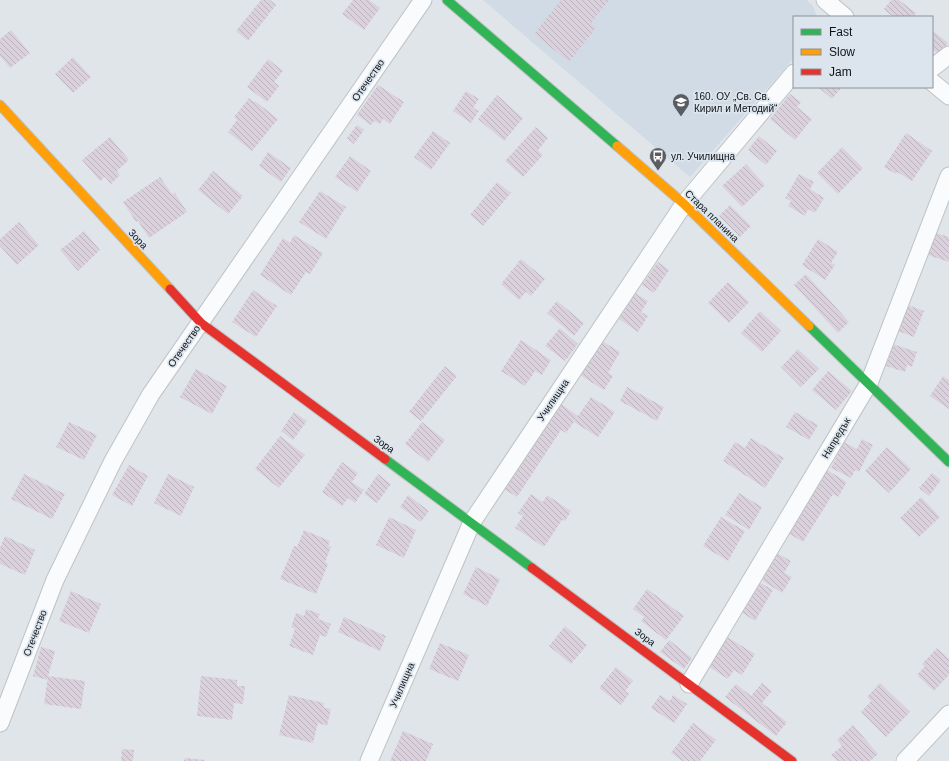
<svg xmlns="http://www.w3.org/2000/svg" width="949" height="761" font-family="Helvetica,sans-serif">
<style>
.built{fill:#d0dbe5}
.building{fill:url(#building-back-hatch)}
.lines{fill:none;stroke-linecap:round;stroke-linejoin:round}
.street-casing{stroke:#bfc3c6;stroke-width:19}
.fast-casing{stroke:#bfc3c6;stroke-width:11}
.slow-casing{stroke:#bfc3c6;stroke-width:11}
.jam-casing{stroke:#bfc3c6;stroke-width:11}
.street{stroke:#fafbfc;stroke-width:17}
.fast{stroke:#30b455;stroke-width:9}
.slow{stroke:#ff9f0a;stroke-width:9}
.jam{stroke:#e5322d;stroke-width:9}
.labels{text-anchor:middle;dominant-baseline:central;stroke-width:3.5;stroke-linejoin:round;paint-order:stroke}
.street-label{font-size:10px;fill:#101316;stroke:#dce5ee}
.poi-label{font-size:10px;fill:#101316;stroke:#dce5ee;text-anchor:start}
</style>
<defs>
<pattern id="building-back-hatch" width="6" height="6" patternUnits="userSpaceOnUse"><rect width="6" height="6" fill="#dbd1dd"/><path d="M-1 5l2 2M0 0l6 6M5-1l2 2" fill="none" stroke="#bbb3bd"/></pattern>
</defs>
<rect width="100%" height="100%" fill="#e0e5ea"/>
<!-- built -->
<polygon class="built" points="483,0 807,0 813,6 817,17 794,17 794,58 690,177"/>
<!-- building -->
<g class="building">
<polygon points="261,0 270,0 276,5 248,41 236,31"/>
<polygon points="353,0 369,0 380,8 364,30 342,14"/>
<polygon points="561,0 609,0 591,23 596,28 569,62 534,34"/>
<polygon points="891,0 899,0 916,13 914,15 917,17 893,17 884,9"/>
<polygon points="11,30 30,53 10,68 0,56 0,39"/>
<polygon points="932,30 948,43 939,54 932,49"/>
<polygon points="73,57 91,77 73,93 55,74"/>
<polygon points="268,59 283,71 274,82 279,86 267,102 247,87"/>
<polygon points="378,85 404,102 390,124 383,119 380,124 374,121 371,125 357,115"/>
<polygon points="818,87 842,87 832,99"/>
<polygon points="466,91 479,99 473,108 479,111 471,123 453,111"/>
<polygon points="790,94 801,102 797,107 812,119 795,140 770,119"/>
<polygon points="497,95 523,118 504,141 478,119"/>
<polygon points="249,98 254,102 255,101 278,119 252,151 228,132 237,120 234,117"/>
<polygon points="357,125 364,130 354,144 347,138"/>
<polygon points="536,127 548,138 538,150 543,155 523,177 505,161"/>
<polygon points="433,131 450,143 431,170 414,157"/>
<polygon points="906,133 932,151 912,181 897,172 896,174 884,167"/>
<polygon points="759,136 777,151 766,165 748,150"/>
<polygon points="110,137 129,160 117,171 120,175 111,184 105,177 100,181 82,160"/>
<polygon points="842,147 863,168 838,194 817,173"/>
<polygon points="268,152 291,168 281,182 259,166"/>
<polygon points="350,156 371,171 357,192 335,177"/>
<polygon points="746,164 765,185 742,207 722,186"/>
<polygon points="213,171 243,196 228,214 198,190"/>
<polygon points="799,174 814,182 810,189 824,198 815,213 808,209 805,216 788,206 791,201 785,198"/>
<polygon points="160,177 172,194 175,193 187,212 149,238 138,221 136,222 123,202"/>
<polygon points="497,182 511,193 483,226 470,215"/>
<polygon points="320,191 346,207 326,239 299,222"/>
<polygon points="730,205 751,226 740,237 719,216"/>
<polygon points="19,222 39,245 17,265 0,246 0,239"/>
<polygon points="84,231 100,250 78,271 60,250"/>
<polygon points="936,233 949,237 949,262 928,255"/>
<polygon points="294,235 323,253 310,274 306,272 291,295 260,275 283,238 290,243"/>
<polygon points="818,239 838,252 831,263 835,265 825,280 802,265"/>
<polygon points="521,259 545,279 531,296 526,292 519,300 501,284"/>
<polygon points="658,262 669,270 654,293 642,285"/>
<polygon points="806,274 849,322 838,333 794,285"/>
<polygon points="728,282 749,302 729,323 708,303"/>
<polygon points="253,290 277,306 256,337 232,322"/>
<polygon points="635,293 648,301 641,312 648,316 638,332 619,319"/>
<polygon points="557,301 584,323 574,336 547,313"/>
<polygon points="908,305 924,311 914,337 898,331"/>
<polygon points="760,311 781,331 762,352 741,333"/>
<polygon points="560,328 578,344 565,361 545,346"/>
<polygon points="521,340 551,360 542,375 535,371 525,386 501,371"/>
<polygon points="602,341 620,352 608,373 613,376 604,390 580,375"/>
<polygon points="893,344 917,352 912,367 907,365 905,372 886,366"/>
<polygon points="798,349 819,369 801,387 781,367"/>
<polygon points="445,366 457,376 421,421 409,412"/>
<polygon points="196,369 227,386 212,414 180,397"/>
<polygon points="828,371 852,391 836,410 812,390"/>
<polygon points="943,376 949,380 949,409 930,396"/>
<polygon points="627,387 664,407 657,421 620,401"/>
<polygon points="591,397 615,412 598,437 574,422"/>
<polygon points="561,404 578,416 566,433 561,430 517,497 504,489"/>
<polygon points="294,412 307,421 293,440 281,431"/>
<polygon points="795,412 818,425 809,440 786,427"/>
<polygon points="69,422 97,435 84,460 56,447"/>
<polygon points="422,422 445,440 428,462 405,444"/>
<polygon points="280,436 305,455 279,488 255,469"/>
<polygon points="751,438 784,458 765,488 723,461 735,442 745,448"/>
<polygon points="862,439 873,445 859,472 855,470 851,478 831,468 844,442 857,449"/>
<polygon points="887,447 911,469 889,493 865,471"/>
<polygon points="342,462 358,473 352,482 364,490 355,503 348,498 342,506 322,492"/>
<polygon points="129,465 148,476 132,506 112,495"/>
<polygon points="827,470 847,482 838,497 833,494 803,542 788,533"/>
<polygon points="932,473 941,480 929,496 919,488"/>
<polygon points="24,474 65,494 52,519 11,499"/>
<polygon points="168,474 194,487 181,516 154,503"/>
<polygon points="378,474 391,484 377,503 364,494"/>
<polygon points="739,493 762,507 749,530 725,515"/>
<polygon points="531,494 543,502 547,495 571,511 565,521 562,520 544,547 515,528 523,516 518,513"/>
<polygon points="408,495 429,511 421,522 400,507"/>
<polygon points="921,497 940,517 919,537 900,518"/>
<polygon points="389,517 416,530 404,558 376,545"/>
<polygon points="721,517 745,531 728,561 703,546"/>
<polygon points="304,530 330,541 328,546 331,547 325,562 328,564 316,594 280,579 294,546 297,547"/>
<polygon points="5,536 35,550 25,575 0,564 0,548"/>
<polygon points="777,553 791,561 784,573 792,577 782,593 761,580"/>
<polygon points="476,567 500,579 487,606 463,594"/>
<polygon points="759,582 773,590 755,621 741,612"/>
<polygon points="647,589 684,616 666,640 641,621 644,617 633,609"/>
<polygon points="71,591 101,604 89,633 59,621"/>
<polygon points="306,609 320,614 318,619 331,624 326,637 320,635 313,655 289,646 295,629 291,627 296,613 304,616"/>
<polygon points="344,617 386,636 380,651 338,632"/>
<polygon points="565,626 587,645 571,664 549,646"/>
<polygon points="724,635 755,654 742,675 734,670 728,679 706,665"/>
<polygon points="669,640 692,658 684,669 660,652"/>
<polygon points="440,643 469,655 458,681 429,669"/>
<polygon points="41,647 55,651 47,680 33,676"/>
<polygon points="937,648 949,659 949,675 934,691 917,675 925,666 922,664"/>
<polygon points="616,667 633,681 625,691 629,694 621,705 599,688"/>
<polygon points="48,676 85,681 81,709 44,704"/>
<polygon points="201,676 237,680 237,686 245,686 243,704 234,703 232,720 197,716"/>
<polygon points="762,683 772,691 762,703 787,722 776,736 725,697 736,684 751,696"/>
<polygon points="880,683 910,712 886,737 861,712 871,701 867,697"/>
<polygon points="289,695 324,703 323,707 331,709 327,726 318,723 313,743 279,735"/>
<polygon points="660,695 670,701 673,695 687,704 674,723 651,708"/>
<polygon points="693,723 716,740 700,761 682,761 671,753"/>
<polygon points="853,725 878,754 870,761 837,761 831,755 842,746 837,740"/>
<polygon points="403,731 433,744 426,761 390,761"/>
<polygon points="122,749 134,750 133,761 121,761"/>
<polygon points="185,758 205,760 205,761 184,761"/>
</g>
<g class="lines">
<!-- street casing -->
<g class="street-casing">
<g id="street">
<polyline points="825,0 845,17"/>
<polyline points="932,68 949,55"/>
<polyline points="932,82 949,96"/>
<polyline points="689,684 869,383 949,176"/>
<polyline points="0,723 55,580 113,461 151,394 423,0"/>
<polyline points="369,761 472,522 684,204 794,73"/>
<polyline points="905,761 949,714"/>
</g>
</g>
<!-- fast casing -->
<g class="fast-casing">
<g id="fast">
<polyline points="447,0 617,146"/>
<polyline points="809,326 949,462"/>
<polyline points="385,459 532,568"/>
</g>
</g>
<!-- slow casing -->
<g class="slow-casing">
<g id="slow">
<polyline points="0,105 170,289"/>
<polyline points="617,146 684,204 809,326"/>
</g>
</g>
<!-- jam casing -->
<g class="jam-casing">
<g id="jam">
<polyline points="170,289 201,323 385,459"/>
<polyline points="532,568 792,761"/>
</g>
</g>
<!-- street -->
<use href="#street" class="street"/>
<!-- fast -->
<use href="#fast" class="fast"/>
<!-- slow -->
<use href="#slow" class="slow"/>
<!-- jam -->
<use href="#jam" class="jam"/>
</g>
<!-- icons -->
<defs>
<g id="school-pin" transform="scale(0.9)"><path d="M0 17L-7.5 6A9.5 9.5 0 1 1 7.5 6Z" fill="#595c60" stroke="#dce5ee"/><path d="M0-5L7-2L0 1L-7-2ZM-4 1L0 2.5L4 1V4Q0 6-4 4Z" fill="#fff"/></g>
<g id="bus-pin" transform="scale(0.9)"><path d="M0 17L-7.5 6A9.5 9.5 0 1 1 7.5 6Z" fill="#595c60" stroke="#dce5ee"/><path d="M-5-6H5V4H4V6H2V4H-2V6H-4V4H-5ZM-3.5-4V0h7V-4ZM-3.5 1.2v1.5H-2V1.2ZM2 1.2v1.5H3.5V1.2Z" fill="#fff"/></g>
</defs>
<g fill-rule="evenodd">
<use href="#school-pin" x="681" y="102"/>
<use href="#bus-pin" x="658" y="156"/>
</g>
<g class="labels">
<!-- street labels -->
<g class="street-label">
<text transform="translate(368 80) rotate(-55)">Отечество</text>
<text transform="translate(712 216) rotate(44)">Стара планина</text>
<text transform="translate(138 239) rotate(47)">Зора</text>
<text transform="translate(184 346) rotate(-55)">Отечество</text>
<text transform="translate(553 400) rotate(-56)">Училищна</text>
<text transform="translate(836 438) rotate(-59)">Напредък</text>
<text transform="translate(384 444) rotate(36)">Зора</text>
<text transform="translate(35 633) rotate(-69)">Отечество</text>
<text transform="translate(645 637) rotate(37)">Зора</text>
<text transform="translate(402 685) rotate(-67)">Училищна</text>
</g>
<!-- poi labels -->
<g class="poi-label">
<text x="694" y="96">160. ОУ „Св. Св.<tspan x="694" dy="12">Кирил и Методий“</tspan></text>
<text x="671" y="156">ул. Училищна</text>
</g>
</g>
<!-- legend -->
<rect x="793" y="16" width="140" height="72" fill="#dce5ee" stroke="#8a9198"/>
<rect x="801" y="29" width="20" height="6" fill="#30b455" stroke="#8a9198"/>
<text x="829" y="36" font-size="12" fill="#101316">Fast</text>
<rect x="801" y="49" width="20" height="6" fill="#ff9f0a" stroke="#8a9198"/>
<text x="829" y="56" font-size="12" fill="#101316">Slow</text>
<rect x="801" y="69" width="20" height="6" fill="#e5322d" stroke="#8a9198"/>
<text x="829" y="76" font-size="12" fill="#101316">Jam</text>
</svg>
